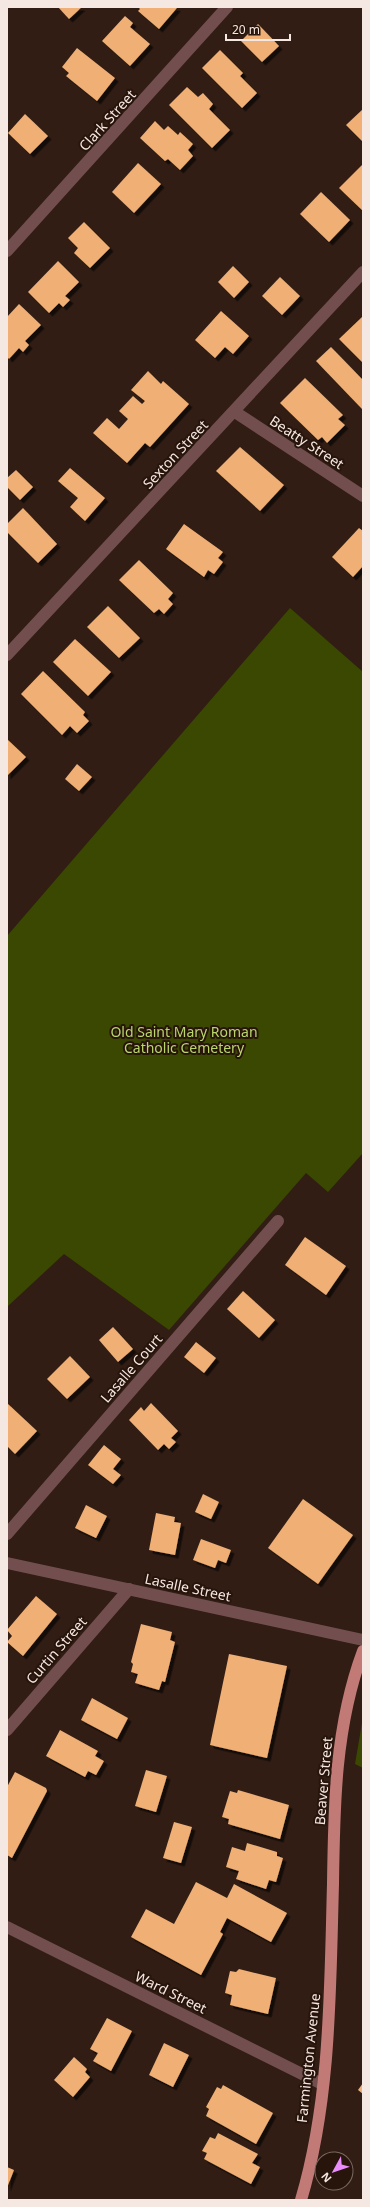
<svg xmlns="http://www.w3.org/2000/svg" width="370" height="2207" font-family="'Noto Sans',sans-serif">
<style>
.green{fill:#3a4801}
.building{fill:#efaf74;filter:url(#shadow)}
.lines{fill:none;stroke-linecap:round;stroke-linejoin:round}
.minor{stroke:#724f4e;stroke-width:12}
.major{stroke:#c27a77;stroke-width:12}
.labels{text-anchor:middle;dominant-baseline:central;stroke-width:4;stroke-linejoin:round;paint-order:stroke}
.street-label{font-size:14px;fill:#f5e7e1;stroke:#27140b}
.park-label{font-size:14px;fill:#b9d56c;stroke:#27140b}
</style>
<defs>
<filter id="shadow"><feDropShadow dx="3.5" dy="3.5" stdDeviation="0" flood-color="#0009"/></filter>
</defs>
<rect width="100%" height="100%" fill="#311d14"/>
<!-- green -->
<g class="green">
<polygon points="290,608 363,672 363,1153 328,1192 306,1173 169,1330 64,1254 7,1307 7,936"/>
<polygon points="363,1717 363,1768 355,1764"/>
</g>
<!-- building -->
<g class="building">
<polygon points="58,7 82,7 69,19"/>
<polygon points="138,7 176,7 177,8 159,29 138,11 140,9"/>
<polygon points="125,16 133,23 130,27 150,44 130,66 102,41"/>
<polygon points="258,24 279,46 262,62 241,41"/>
<polygon points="77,48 115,78 97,101 66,76 69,73 62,67"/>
<polygon points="220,50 243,73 240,76 257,93 242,108 202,68"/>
<polygon points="187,87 198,97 203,93 213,104 209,109 230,130 212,148 169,105"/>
<polygon points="363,109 363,142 346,125"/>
<polygon points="25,114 48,136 30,154 8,133"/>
<polygon points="155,121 164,130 168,126 178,135 180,132 193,144 188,150 193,156 180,170 168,159 165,161 140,138"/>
<polygon points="138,163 161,184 134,213 112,192"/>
<polygon points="363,164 363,211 339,188"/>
<polygon points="321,192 350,220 329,242 300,214"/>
<polygon points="84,222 110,248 90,268 74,253 78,248 68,238"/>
<polygon points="58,261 79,282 65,296 70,300 63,307 59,303 49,313 28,292"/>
<polygon points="233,266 249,282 234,298 218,282"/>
<polygon points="280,277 300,296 282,315 262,296"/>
<polygon points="19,304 41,325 25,341 29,345 23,352 19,348 9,359 7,357 7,317"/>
<polygon points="221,311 249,336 233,354 225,347 215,358 195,340"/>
<polygon points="362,317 363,318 363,363 339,339"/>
<polygon points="331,347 363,380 363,410 316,361"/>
<polygon points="148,371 161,384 163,381 189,404 150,447 145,443 127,463 93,433 107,418 119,429 128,419 119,411 133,396 142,404 145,401 131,390"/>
<polygon points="305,378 343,415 338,419 345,425 327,443 322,437 318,440 280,403"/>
<polygon points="240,447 284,485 260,511 216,471"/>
<polygon points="70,468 105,498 85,521 70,507 78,498 58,481"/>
<polygon points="16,470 33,487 20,500 7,487 7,478"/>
<polygon points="23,508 57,544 38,563 7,532 7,524"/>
<polygon points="184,524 223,552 218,558 223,562 214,574 208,570 204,577 166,549"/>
<polygon points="359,528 363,531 363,566 353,577 332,557"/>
<polygon points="139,560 173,593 168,599 173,604 164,614 159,609 154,613 119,580"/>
<polygon points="108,606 140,638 119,658 87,627"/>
<polygon points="75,639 111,672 88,696 53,662"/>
<polygon points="43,671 85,712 83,715 89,721 77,733 70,726 62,735 21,694"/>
<polygon points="7,739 26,757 7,776"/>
<polygon points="77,764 92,777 79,791 65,779"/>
<polygon points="305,1237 346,1266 326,1295 285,1265"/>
<polygon points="243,1291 275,1320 259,1338 227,1309"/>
<polygon points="113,1327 133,1349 118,1362 99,1340"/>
<polygon points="196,1342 216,1358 204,1373 184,1357"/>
<polygon points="70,1356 90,1377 67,1399 47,1379"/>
<polygon points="7,1403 37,1431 15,1454 7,1446"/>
<polygon points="151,1403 178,1431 171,1438 176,1442 169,1449 164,1444 158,1450 129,1420 141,1407 144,1411"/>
<polygon points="104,1445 121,1459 113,1469 121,1475 113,1484 88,1465"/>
<polygon points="203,1494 219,1502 211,1519 195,1512"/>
<polygon points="303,1499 353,1535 318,1584 268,1548"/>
<polygon points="86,1505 107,1516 96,1538 75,1528"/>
<polygon points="156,1513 175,1517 174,1522 181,1523 175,1555 149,1550"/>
<polygon points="201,1539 231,1550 226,1563 218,1560 215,1568 193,1560"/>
<polygon points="36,1596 57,1614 23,1656 7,1642 12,1636 7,1630"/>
<polygon points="141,1624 172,1632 170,1640 175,1642 165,1682 162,1681 159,1690 135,1683 138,1674 131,1672 133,1664 131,1662"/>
<polygon points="229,1654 287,1666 267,1758 210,1745"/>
<polygon points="92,1698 128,1718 117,1739 81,1720"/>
<polygon points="60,1730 98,1751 95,1756 104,1761 96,1775 88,1771 85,1777 46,1756"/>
<polygon points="146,1770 167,1776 156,1812 135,1806"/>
<polygon points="15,1772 46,1788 47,1791 12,1858 7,1855 7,1787"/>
<polygon points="238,1790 289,1805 280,1839 228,1824 229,1819 222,1817 230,1791 237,1793"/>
<polygon points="174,1822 192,1827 181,1863 163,1858"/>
<polygon points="247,1843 277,1852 277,1856 283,1858 276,1882 269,1880 266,1889 236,1879 239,1871 226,1867 232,1847 245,1851"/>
<polygon points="196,1882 227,1898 234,1884 287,1913 271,1942 227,1918 220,1932 223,1934 201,1975 131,1937 146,1909 174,1924"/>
<polygon points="239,1969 276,1978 268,2014 230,2005 232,1995 225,1993 230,1971 236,1972"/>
<polygon points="107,2018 132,2031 111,2071 93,2061 98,2053 90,2049"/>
<polygon points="164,2043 189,2055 173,2087 149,2075"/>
<polygon points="74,2057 87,2069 85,2072 90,2077 73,2097 54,2080"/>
<polygon points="363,2083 363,2094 358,2090"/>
<polygon points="223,2085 273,2113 256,2144 206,2116 209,2109 206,2107 217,2087 221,2089"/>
<polygon points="218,2133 258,2154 252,2163 260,2167 251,2184 204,2159 207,2153 202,2151 210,2137 215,2139"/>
<polygon points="7,2167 14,2170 7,2188"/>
</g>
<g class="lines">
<!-- minor -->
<g class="minor">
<polyline points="7,251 227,7"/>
<polyline points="235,412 363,496"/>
<polyline points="7,655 363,272"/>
<polyline points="7,1534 278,1221"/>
<polyline points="7,1563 363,1640"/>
<polyline points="7,1730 129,1589"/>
<polyline points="7,1927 322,2084"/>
</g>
<!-- major -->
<path class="major" d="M301,2200C331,2099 330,1989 333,1884C334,1805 335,1726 363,1651"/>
</g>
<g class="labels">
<!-- street labels -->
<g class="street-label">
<text transform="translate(107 120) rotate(-48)">Clark Street</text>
<text transform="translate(307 442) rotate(33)">Beatty Street</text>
<text transform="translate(175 454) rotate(-47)">Sexton Street</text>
<text transform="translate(131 1368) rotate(-49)">Lasalle Court</text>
<text transform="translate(188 1587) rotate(12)">Lasalle Street</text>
<text transform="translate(56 1650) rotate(-49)">Curtin Street</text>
<text transform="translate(323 1781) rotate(-85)">Beaver Street</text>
<text transform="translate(171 1992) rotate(26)">Ward Street</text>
<text transform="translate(308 2058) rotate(-84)">Farmington Avenue</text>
</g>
<!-- park labels -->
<g class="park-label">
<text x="184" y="1031">Old Saint Mary Roman<tspan x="184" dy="16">Catholic Cemetery</tspan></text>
</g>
</g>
<!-- border -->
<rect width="370" height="2207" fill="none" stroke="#f5e7e1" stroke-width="16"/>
<!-- north arrow -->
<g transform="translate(334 2171) rotate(230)"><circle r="19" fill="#27140b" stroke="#796861"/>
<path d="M0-3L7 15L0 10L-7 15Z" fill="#ea8dfc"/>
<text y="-6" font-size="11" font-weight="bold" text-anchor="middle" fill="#f5e7e1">N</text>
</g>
<!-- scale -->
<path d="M226 34v6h64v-6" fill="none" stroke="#f5e7e1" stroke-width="2"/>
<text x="232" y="34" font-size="12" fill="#f5e7e1" stroke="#27140b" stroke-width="3" paint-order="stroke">20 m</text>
</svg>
